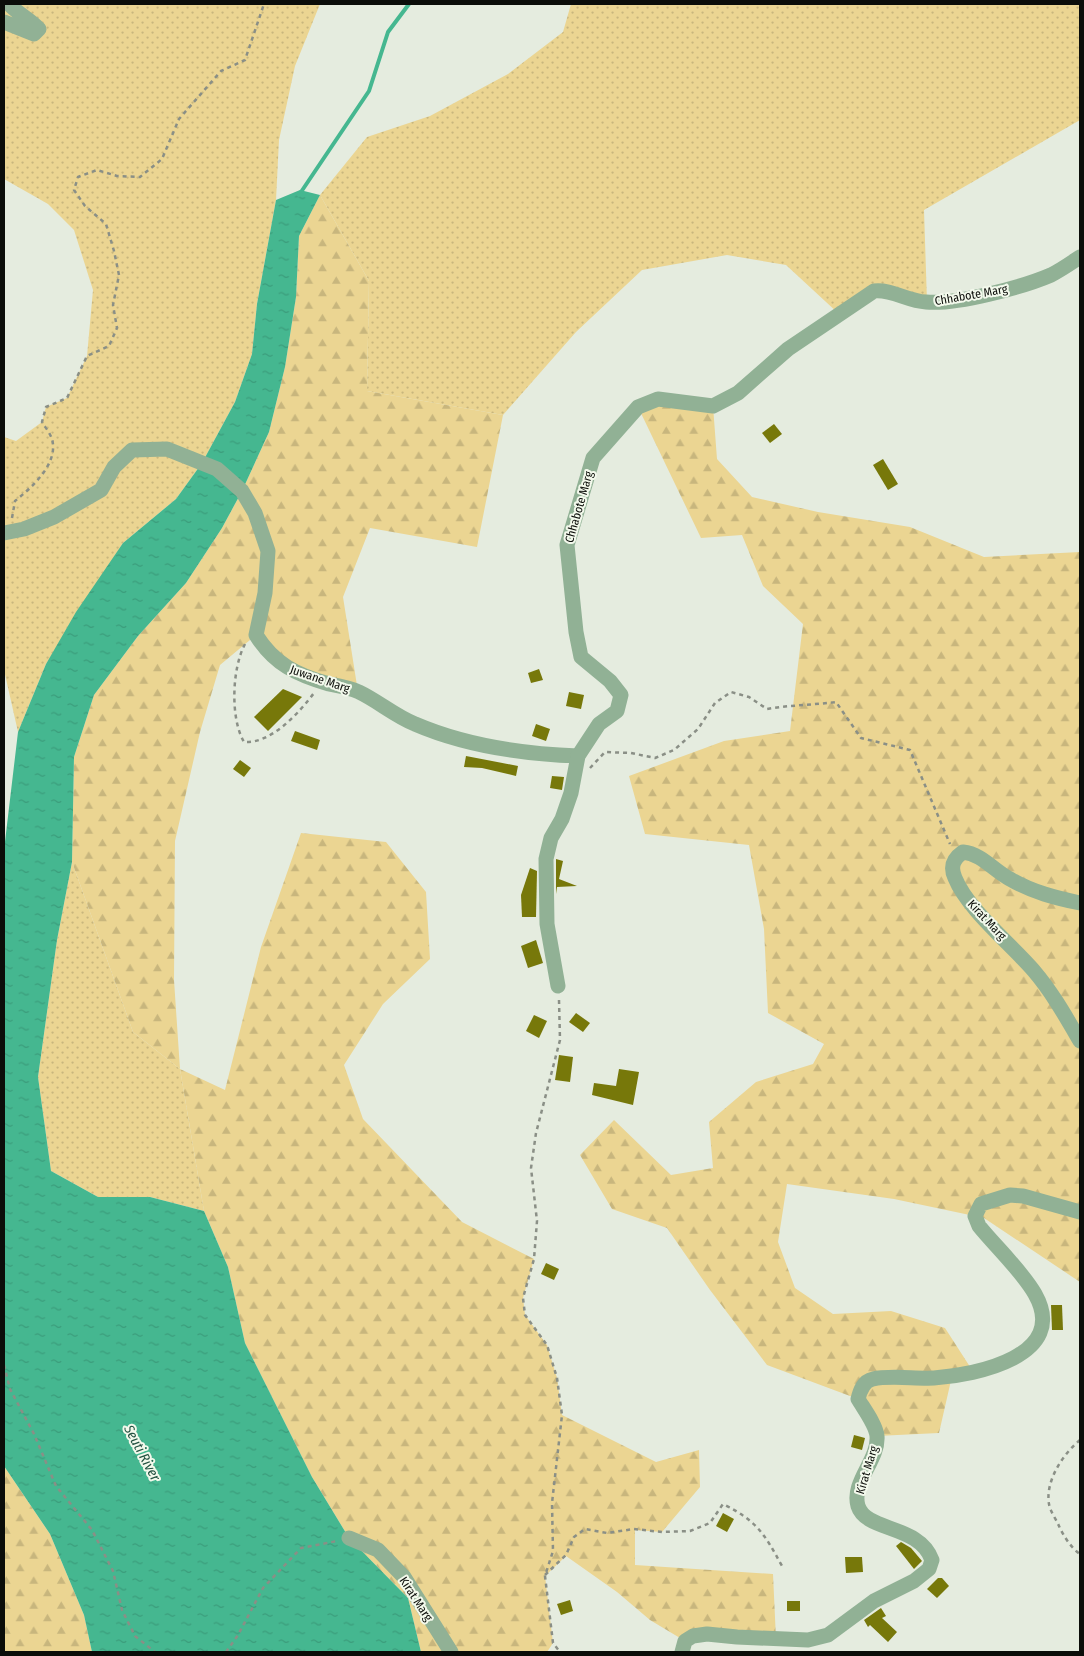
<svg xmlns="http://www.w3.org/2000/svg" width="1084" height="1656" font-family="'Fira Sans Condensed',sans-serif">
<style>
.grass{fill:url(#grass-dots)}
.forest{fill:url(#forest-firs)}
.water{fill:url(#water-ripples)}
.lines{fill:none;stroke-linecap:round;stroke-linejoin:round}
.stream{stroke:#45b790;stroke-width:4}
.building{fill:#77780a}
.path{stroke:#8a8f86;stroke-width:2.5;stroke-dasharray:4 4;stroke-linecap:butt}
.street{stroke:#91b195;stroke-width:15}
.labels{text-anchor:middle;dominant-baseline:central;stroke-width:4;stroke-linejoin:round;paint-order:stroke}
.street-label{font-size:12px;fill:#0b0d09;stroke:#f3f9ec}
.water-label{font-size:14px;font-style:italic;fill:#235241;stroke:#f3f9ec}
</style>
<defs>
<pattern id="grass-dots" width="8" height="8" patternUnits="userSpaceOnUse" patternTransform="scale(1.25)"><rect width="8" height="8" fill="#ebd592"/><path d="M2 2h.1M6 6h.1" fill="none" stroke="#c8b67d" stroke-width="1.8" stroke-linecap="round"/></pattern>
<pattern id="forest-firs" width="22" height="20" patternUnits="userSpaceOnUse" patternTransform="scale(1.25)"><rect width="22" height="20" fill="#ebd592"/><path d="M5 1l3.5 6h-7zM16 11l3.5 6h-7z" fill="#c8b67d"/></pattern>
<pattern id="water-ripples" width="26" height="14" patternUnits="userSpaceOnUse" patternTransform="scale(1.25)"><rect width="26" height="14" fill="#45b790"/><path d="M2 4q2-2 4 0t4 0M15 11q2-2 4 0t4 0" fill="none" stroke="#3b9c7b"/></pattern>
</defs>
<rect width="100%" height="100%" fill="#e5ecdf"/>
<!-- grass -->
<g class="grass">
<polygon points="4,4 320,4 295,66 279,140 276,200 257,304 252,354 235,402 202,463 176,499 123,543 46,664 18,732 4,670 4,437 16,441 42,422 46,407 67,398 87,356 93,290 74,230 48,204 4,179"/>
<polygon points="571,4 1080,4 1080,120 924,210 927,302 886,290 839,314 786,265 727,255 642,270 576,332 503,415 367,391 369,281 320,195 367,137 430,116 508,74 563,32"/>
<polygon points="72,862 133,1032 180,1069 204,1211 150,1197 98,1197 51,1171 38,1077 57,940"/>
</g>
<!-- forest -->
<g class="forest">
<polygon points="320,195 369,281 367,391 503,415 477,547 370,528 343,597 358,692 282,665 256,635 220,665 200,732 175,841 174,980 180,1069 225,1090 261,947 301,833 386,842 426,892 430,959 383,1004 344,1065 363,1119 462,1222 534,1259 523,1298 525,1315 547,1345 557,1378 562,1415 656,1462 699,1450 700,1487 662,1532 635,1530 635,1565 773,1574 776,1639 685,1641 650,1620 617,1592 566,1556 545,1576 553,1643 547,1652 421,1652 408,1598 349,1538 312,1477 245,1343 228,1267 204,1211 180,1069 133,1032 72,862 74,757 94,695 138,636 186,583 222,528 242,491 269,432 285,367 296,297 299,236"/>
<polygon points="658,399 713,406 717,459 752,497 818,512 910,527 984,557 1080,552 1080,1282 984,1218 894,1199 787,1184 778,1242 795,1288 833,1314 891,1311 945,1328 974,1373 952,1376 939,1433 877,1436 858,1399 767,1365 710,1290 667,1228 612,1209 580,1155 614,1120 671,1175 713,1168 709,1122 756,1082 813,1064 824,1044 768,1013 764,929 749,845 645,834 629,776 724,741 790,731 803,624 763,586 742,535 701,538 638,407"/>
<polygon points="4,1466 50,1534 84,1615 92,1652 4,1652"/>
</g>
<!-- water -->
<polygon class="water" points="300,190 320,195 299,236 296,297 285,367 269,432 242,491 222,528 186,583 138,636 94,695 74,757 72,862 57,940 38,1077 51,1171 98,1197 150,1197 204,1211 228,1267 245,1343 312,1477 349,1538 408,1598 421,1652 92,1652 84,1615 50,1534 4,1466 4,850 18,732 46,664 76,612 123,543 176,499 202,463 235,402 252,354 257,304 276,200"/>
<g class="lines">
<!-- stream -->
<polyline class="stream" points="299,195 369,91 388,32 409,4"/>
</g>
<!-- building -->
<g class="building">
<polygon points="774,424 782,434 770,443 762,433"/>
<polygon points="883,459 898,484 888,490 873,465"/>
<polygon points="539,669 543,680 531,683 528,673"/>
<polygon points="283,689 302,697 268,731 254,717"/>
<polygon points="569,692 584,695 581,709 566,706"/>
<polygon points="536,724 550,729 546,741 532,736"/>
<polygon points="295,731 320,740 317,750 291,741"/>
<polygon points="466,756 518,766 516,776 482,768 464,767"/>
<polygon points="240,760 251,768 244,777 233,769"/>
<polygon points="552,776 564,777 562,790 550,788"/>
<polygon points="556,859 563,861 559,879 577,886 557,887 556,894"/>
<polygon points="530,868 537,871 536,917 522,917 521,895"/>
<polygon points="536,940 543,963 528,968 521,946"/>
<polygon points="576,1013 590,1023 583,1032 569,1022"/>
<polygon points="534,1015 547,1021 539,1038 526,1031"/>
<polygon points="559,1055 573,1057 570,1082 555,1080"/>
<polygon points="619,1069 639,1072 633,1105 592,1095 594,1083 616,1086"/>
<polygon points="546,1263 559,1269 554,1280 541,1274"/>
<polygon points="1051,1305 1062,1305 1063,1330 1052,1330"/>
<polygon points="854,1435 865,1438 862,1450 851,1447"/>
<polygon points="723,1513 734,1519 727,1532 716,1526"/>
<polygon points="901,1542 911,1548 922,1561 914,1569 896,1546"/>
<polygon points="845,1557 862,1557 863,1572 846,1573"/>
<polygon points="938,1578 942,1578 949,1586 937,1598 927,1589"/>
<polygon points="570,1600 573,1611 561,1615 557,1604"/>
<rect x="787" y="1601" width="13" height="10"/>
<polygon points="881,1608 886,1616 882,1618 897,1632 888,1642 870,1625 868,1627 864,1620"/>
</g>
<g class="lines">
<!-- path -->
<g class="path">
<path d="M12,518L15,501C31,488 59,464 52,439C50,433 45,427 42,422L46,407L67,398L87,356L109,346L117,328L113,305L119,275L114,251L106,224L85,206L74,190L78,177L97,170L117,176L140,177L162,159L179,119L221,71L245,60L264,4"/>
<path d="M245,644C232,668 230,718 244,742C271,744 299,713 314,693"/>
<path d="M590,768L605,752L631,753L655,758L674,750L698,729L715,703L731,692L749,697L767,709C790,705 813,705 836,702L861,738L910,750L950,844"/>
<polyline points="559,1000 560,1040 536,1133 531,1168 537,1221 534,1259 523,1298 525,1315 547,1345 557,1378 562,1415 552,1503 553,1551 545,1576 553,1643 560,1652"/>
<polyline points="4,1365 10,1389 34,1434 56,1486 92,1530 113,1571 122,1610 135,1636 155,1652"/>
<path d="M1080,1440C1063,1454 1045,1481 1049,1504C1050,1511 1056,1519 1059,1526C1063,1535 1071,1548 1080,1554"/>
<path d="M545,1575L566,1555L574,1537L585,1529L607,1533L634,1529L662,1532L690,1531L710,1523L723,1504C757,1521 764,1533 782,1566"/>
<polyline points="226,1652 238,1635 263,1588 301,1548 337,1541"/>
</g>
<!-- street -->
<g class="street">
<path d="M4,22L34,34L39,29C30,19 18,14 9,4"/>
<path d="M4,533L24,529L54,517L101,490L114,467L132,450L167,449L217,469L242,491L255,513L268,551L265,593L256,635C274,664 297,675 329,684C339,686 350,688 359,692C378,701 395,716 415,724C466,746 522,754 578,756"/>
<path d="M1080,903C1056,898 1032,892 1010,879C993,870 982,854 963,852C953,859 950,867 955,878C968,910 1011,944 1034,971C1052,992 1066,1017 1080,1041"/>
<path d="M558,986L547,924L546,859L551,838L562,819L571,793L578,756L599,724L617,711L621,695L610,681L581,657L576,632L567,545L593,458L638,407L658,399L713,406L738,393L788,349L874,291C892,289 907,301 926,302C956,305 1023,287 1051,275C1061,270 1071,263 1080,257"/>
<polyline points="349,1538 378,1550 404,1577 451,1652"/>
<path d="M682,1652L685,1641L693,1636L707,1634L737,1637L808,1640L828,1635L874,1601L914,1581L929,1569L932,1560C919,1524 866,1532 858,1506C851,1482 879,1460 877,1436C876,1425 864,1409 858,1399C860,1391 863,1381 873,1379C889,1375 916,1379 934,1378C976,1375 1070,1356 1035,1294C1022,1271 996,1247 979,1226L975,1216L981,1204L1010,1195L1023,1196L1080,1212"/>
</g>
</g>
<g class="labels">
<!-- street labels -->
<g class="street-label">
<text transform="translate(971 295) rotate(-10)">Chhabote Marg</text>
<text transform="translate(579 507) rotate(-74)">Chhabote Marg</text>
<text transform="translate(320 679) rotate(19)">Juwane Marg</text>
<text transform="translate(987 920) rotate(47)">Kirat Marg</text>
<text transform="translate(867 1470) rotate(-73)">Kirat Marg</text>
<text transform="translate(416 1599) rotate(57)">Kirat Marg</text>
</g>
<!-- water labels -->
<g class="water-label">
<text transform="translate(142 1453) rotate(62)">Seuti River</text>
</g>
</g>
<!-- border -->
<rect width="1084" height="1656" fill="none" stroke="#0b0d09" stroke-width="10"/>
</svg>
